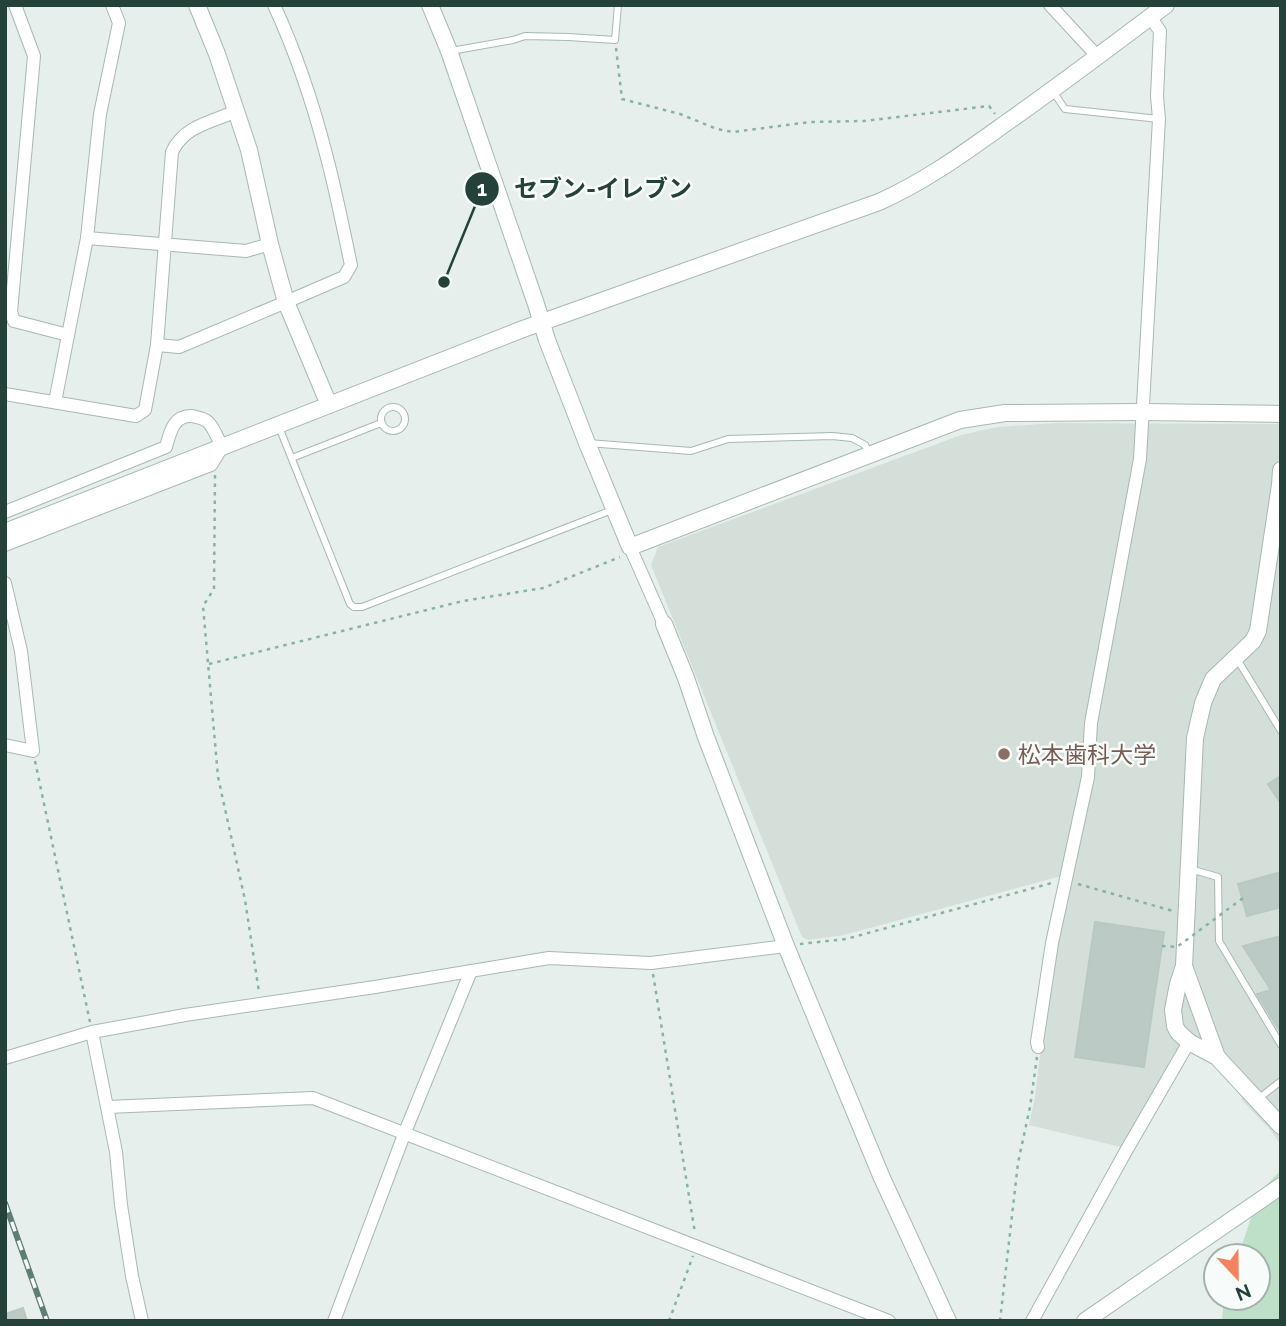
<svg xmlns="http://www.w3.org/2000/svg" width="1286" height="1326" font-family="Raleway,'Noto Sans JP',sans-serif">
<style>
.built{fill:#d4dfda}
.green{fill:#bfe0c8}
.building{fill:#bbcac4;stroke:#b8c9c2;stroke-width:2}
.lines{fill:none;stroke-linecap:round;stroke-linejoin:round}
.service-casing{stroke:#a8b8b2;stroke-width:8}
.minor-casing{stroke:#a8b8b2;stroke-width:14}
.tertiary-casing{stroke:#a8b8b2;stroke-width:18}
.path{stroke:#86b3a5;stroke-width:2.5;stroke-dasharray:3.5 5;stroke-linecap:butt}
.service{stroke:#fff;stroke-width:6}
.minor{stroke:#fff;stroke-width:12}
.tertiary{stroke:#fff;stroke-width:16}
.rail-casing{stroke:#5f7d75;stroke-width:6}
.rail{stroke:#f7fbf9;stroke-width:3.5;stroke-dasharray:10;stroke-linecap:butt}
.path-bridge{stroke:#86b3a5;stroke-width:2.5;stroke-dasharray:3.5 5;stroke-linecap:butt}
.education-dot{fill:#8d6e63;stroke:#f7fbf9;stroke-width:2.5}
.labels{text-anchor:middle;dominant-baseline:central;stroke-width:5;stroke-linejoin:round;paint-order:stroke}
.education-label{font-size:23px;fill:#785e54;stroke:#f7fbf9;text-anchor:start}
.leader{fill:none;stroke:#24423a;stroke-width:2.5}
.callout-dot{fill:#24423a;stroke:#f7fbf9;stroke-width:2.5}
.mark-label{font-size:21px;text-anchor:middle;font-weight:bold;fill:#fff}
.callout-label{font-size:24px;text-anchor:middle;font-weight:bold;fill:#24423a;stroke:#f7fbf9;stroke-width:5;stroke-linejoin:round;paint-order:stroke}
</style>
<rect width="100%" height="100%" fill="#e6efeb"/>
<!-- built -->
<polygon class="built" points="1056,423 1281,424 1281,1145 1271,1131 1241,1099 1244,1096 1213,1065 1192,1051 1187,1054 1125,1148 1029,1125 1035,1097 1061,876 844,935 808,940 802,937 651,565 658,547 961,435 998,427"/>
<!-- green -->
<polygon class="green" points="1281,1170 1281,1321 1222,1321 1224,1298 1258,1298 1258,1256 1238,1256 1260,1192"/>
<!-- building -->
<g class="building">
<polygon points="1281,776 1281,804 1268,784"/>
<polygon points="1281,872 1281,907 1247,916 1238,884"/>
<polygon points="1095,922 1164,932 1144,1067 1075,1057"/>
<polygon points="1281,936 1281,1033 1257,994 1271,990 1243,946"/>
<polygon points="23,1308 27,1321 5,1321 5,1314"/>
</g>
<g class="lines">
<!-- service casing -->
<g class="service-casing">
<g id="service">
<polyline points="451,51 513,40 525,36 568,37 615,40 618,5"/>
<polyline points="1052,90 1065,109 1159,119"/>
<circle cx="393" cy="419" r="12"/>
<polyline points="279,427 350,604 354,607 362,607 612,510"/>
<polyline points="588,443 691,451 728,439 832,436 852,438 865,445 869,454"/>
<polyline points="292,458 381,423"/>
<polyline points="1237,659 1281,731"/>
<polyline points="1190,869 1218,877 1219,941 1281,1045"/>
<polyline points="1258,1099 1281,1081"/>
</g>
</g>
<!-- minor casing -->
<g class="minor-casing">
<g id="minor">
<polyline points="15,5 34,56 11,312 14,321 68,335"/>
<polyline points="1050,5 1098,57"/>
<polyline points="87,238 246,251 270,244"/>
<path d="M157,345L179,347L286,302L344,277L351,265C343,228 336,191 326,154C313,103 296,53 274,5"/>
<path d="M5,394L136,416L145,410L157,345L172,152C184,126 211,122 237,111"/>
<polyline points="55,402 87,238 100,114 119,23 112,5"/>
<path d="M5,512L166,447C170,433 173,415 192,416C197,417 204,418 208,422C214,428 218,439 222,447L211,465L5,545"/>
<polyline points="630,547 664,624"/>
<polyline points="5,583 21,651 33,751 5,745"/>
<polyline points="92,1032 116,1152 121,1205 132,1276 142,1321"/>
<polyline points="1038,1047 1037,1042 1052,943 1088,777 1091,723 1140,459 1159,119 1157,96 1160,31 1150,17"/>
<polyline points="5,1058 92,1032 185,1015 375,987 549,958 651,963 786,946"/>
<polyline points="108,1107 313,1098 889,1321"/>
<polyline points="334,1321 405,1132 471,971"/>
<polyline points="1032,1321 1126,1151 1189,1042"/>
</g>
</g>
<!-- tertiary casing -->
<g class="tertiary-casing">
<g id="tertiary">
<polyline points="197,5 217,54 249,150 270,244 286,302 329,405"/>
<polyline points="430,5 449,51 536,304 547,340 587,443 630,547 960,420 1005,413 1143,412 1281,414"/>
<polyline points="1281,470 1280,485 1258,631 1253,641 1213,679 1203,703 1195,738 1184,966 1178,984 1173,1010 1175,1026 1178,1032 1189,1042 1217,1057 1281,1126"/>
<path d="M5,532L523,329L879,202C926,181 964,153 1006,123C1060,85 1113,45 1166,5"/>
<polyline points="664,624 686,678 706,737 786,946 882,1178 948,1321"/>
<polyline points="1184,966 1217,1057"/>
<polyline points="1085,1321 1281,1186"/>
</g>
</g>
<!-- path -->
<g class="path">
<polyline points="616,48 622,99 680,114 717,129 733,132 810,122 864,121 989,106 995,114"/>
<polyline points="215,475 214,589 203,606 218,777 245,900 259,992"/>
<polyline points="209,664 463,601 543,588 620,557"/>
<polyline points="35,761 90,1022"/>
<polyline points="1078,884 1173,911"/>
<polyline points="800,944 846,939 1052,883"/>
<polyline points="653,974 695,1233"/>
<polyline points="669,1321 693,1256"/>
<polyline points="1000,1321 1018,1163 1030,1107 1037,1057"/>
</g>
<!-- service -->
<use href="#service" class="service"/>
<!-- minor -->
<use href="#minor" class="minor"/>
<!-- tertiary -->
<use href="#tertiary" class="tertiary"/>
<!-- rail casing -->
<g class="rail-casing">
<polyline id="rail" points="5,1203 47,1321"/>
</g>
<!-- rail -->
<use href="#rail" class="rail"/>
<!-- path-bridge -->
<polyline class="path-bridge" points="1162,946 1177,947 1243,898"/>
</g>
<!-- markers -->
<circle class="education-dot" cx="1004" cy="754" r="7"/>
<g class="labels">
<!-- education labels -->
<g class="education-label">
<text x="1018" y="754">松本歯科大学</text>
</g>
</g>
<!-- callouts -->
<path class="leader" d="M444 282L482 189"/>
<g class="callout-dot">
<circle cx="444" cy="282" r="7"/>
<circle cx="482" cy="189" r="18"/>
</g>
<g class="mark-label">
<text x="482" y="196">1</text>
</g>
<g class="callout-label">
<text x="603" y="197">セブン-イレブン</text>
</g>
<!-- border -->
<rect width="1286" height="1326" fill="none" stroke="#24423a" stroke-width="14"/>
<!-- north arrow -->
<g transform="translate(1237 1277) rotate(158)"><circle r="33" fill="#f7fbf9" stroke="#a3b1ad" stroke-width="2"/>
<path d="M0-5L12 26L0 18L-12 26Z" fill="#f4845f"/>
<text y="-10" font-size="19" font-weight="bold" text-anchor="middle" fill="#24423a">N</text>
</g>
</svg>
